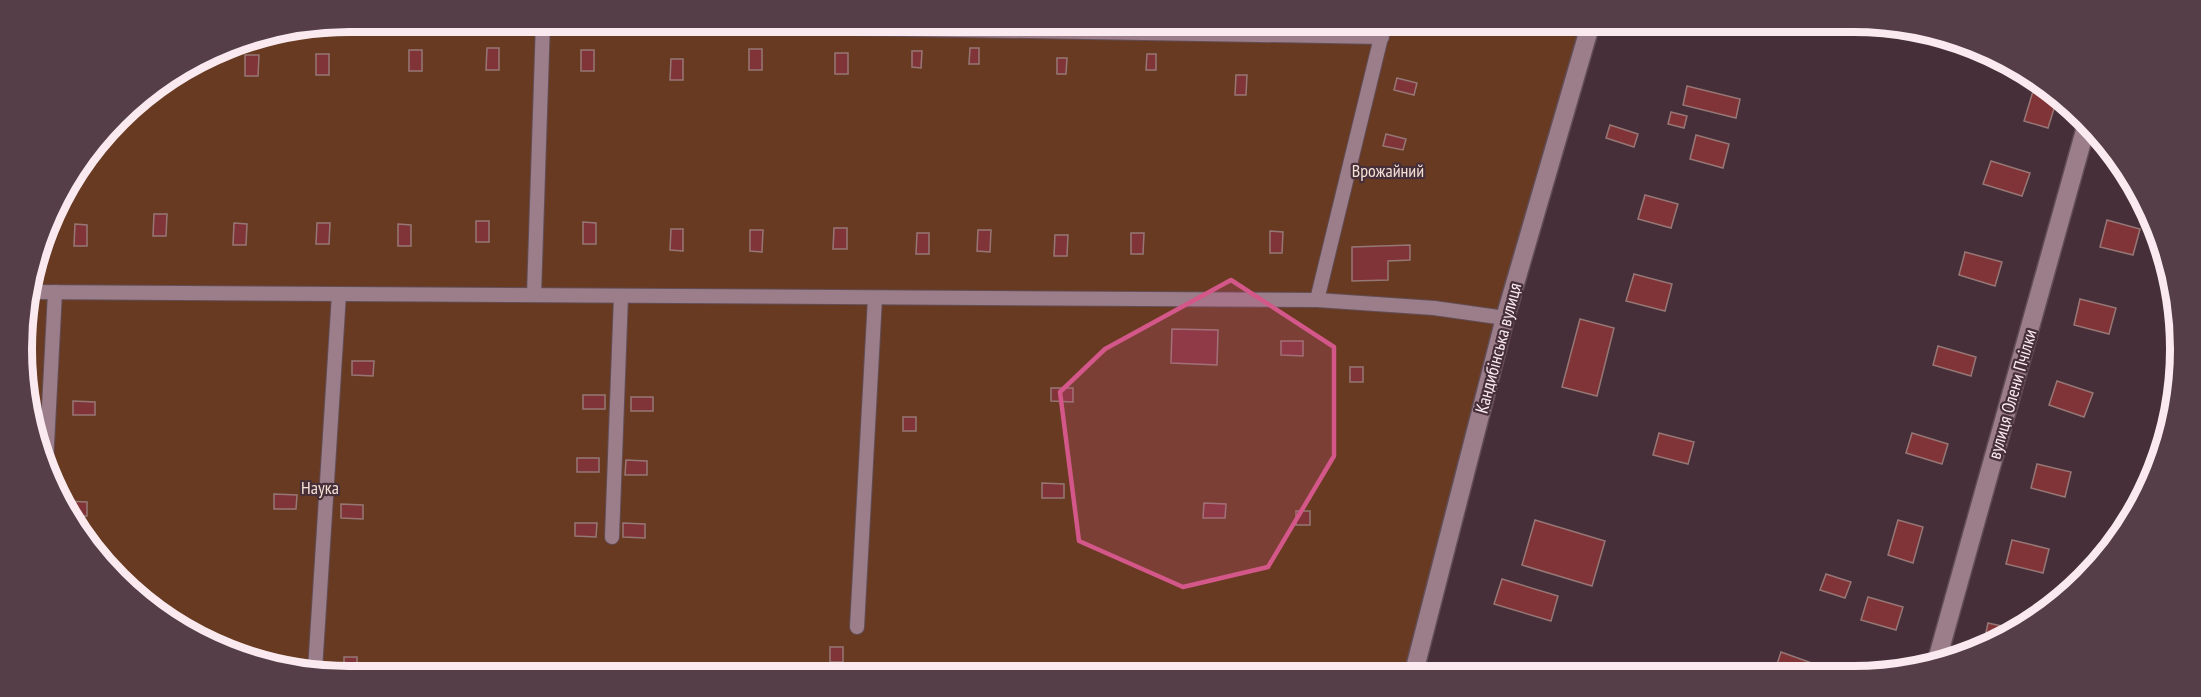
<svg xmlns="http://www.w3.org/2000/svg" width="2201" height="697" font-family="'PT Sans Narrow',sans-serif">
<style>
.green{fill:#673a21}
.building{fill:#803437;stroke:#967776;stroke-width:1.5}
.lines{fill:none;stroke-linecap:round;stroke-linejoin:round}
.lane-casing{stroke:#624d56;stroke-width:16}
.street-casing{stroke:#624d56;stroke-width:21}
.lane{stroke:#9b7e8a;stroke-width:14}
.street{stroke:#9b7e8a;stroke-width:18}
.marked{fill:#d35788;fill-opacity:0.2;stroke:#d35788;stroke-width:4.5;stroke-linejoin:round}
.labels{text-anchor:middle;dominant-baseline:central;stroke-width:4.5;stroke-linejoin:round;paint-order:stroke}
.park-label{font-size:18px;fill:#f4dfd5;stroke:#472f39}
.street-label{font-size:18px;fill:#faeaf0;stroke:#472f39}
.rim{fill:none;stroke:#faeaf0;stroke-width:8}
</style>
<rect width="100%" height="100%" fill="#472f39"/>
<!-- green -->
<polygon class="green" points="348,21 1590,26 1414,672 284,670 166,621 76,531 32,433 24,306 55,203 132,103 223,46"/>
<!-- building -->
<g class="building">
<polygon points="1735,27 1761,27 1760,31"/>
<polygon points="487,48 499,48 499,70 486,70"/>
<polygon points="970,48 979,48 979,64 969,64"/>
<rect x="749" y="49" width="13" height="21"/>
<rect x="409" y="50" width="13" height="21"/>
<rect x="581" y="50" width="13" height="21"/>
<polygon points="912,51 922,51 921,68 912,67"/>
<rect x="835" y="53" width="13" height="21"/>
<rect x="316" y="54" width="13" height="21"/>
<polygon points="1147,54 1156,54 1156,70 1146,70"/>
<polygon points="245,55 259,55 258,76 245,76"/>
<polygon points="1057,58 1067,58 1066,74 1057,74"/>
<polygon points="671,59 683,59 683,80 670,80"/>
<polygon points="1236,75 1247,75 1246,95 1235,95"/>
<polygon points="1397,78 1417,83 1414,95 1394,90"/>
<polygon points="2037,78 2057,99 2048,128 2024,121"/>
<polygon points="1687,86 1740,99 1736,118 1683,105"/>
<polygon points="1671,112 1687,116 1684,128 1668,124"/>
<polygon points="1610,125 1638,134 1634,147 1606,138"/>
<polygon points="1386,134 1406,139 1403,150 1383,146"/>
<polygon points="1696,135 1729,144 1723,168 1690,159"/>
<polygon points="1991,161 2030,173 2022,196 1983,184"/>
<polygon points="1645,195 1678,204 1671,228 1638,219"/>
<polygon points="154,214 167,214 166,236 153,236"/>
<polygon points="2107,220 2140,229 2133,255 2100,247"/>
<rect x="476" y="221" width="13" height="21"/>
<polygon points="583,222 596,223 596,244 583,244"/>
<polygon points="234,223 247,224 246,245 233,245"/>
<polygon points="317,223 330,223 329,244 316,244"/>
<polygon points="75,224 87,225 87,246 74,246"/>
<polygon points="398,224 411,225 411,246 398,246"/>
<polygon points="834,228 847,228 847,249 833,249"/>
<polygon points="671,229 683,229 683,251 670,250"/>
<polygon points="750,230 763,230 762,252 750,251"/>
<polygon points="978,230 991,230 990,252 977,251"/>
<polygon points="1270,231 1283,232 1282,253 1270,253"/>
<polygon points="917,233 929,233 929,254 916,254"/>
<polygon points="1131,233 1144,233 1143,254 1131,254"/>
<polygon points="1055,235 1068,235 1067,256 1054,256"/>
<polygon points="1410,245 1410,260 1388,261 1388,280 1352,281 1352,247"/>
<polygon points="1965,252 2002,262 1995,286 1959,275"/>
<polygon points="1634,274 1672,284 1665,311 1626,301"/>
<polygon points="2080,299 2116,308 2109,334 2074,325"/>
<polygon points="1580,319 1614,328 1597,396 1562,387"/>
<polygon points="1172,329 1218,330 1217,365 1171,363"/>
<polygon points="1281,341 1303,341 1303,356 1281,355"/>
<polygon points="1938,346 1976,357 1971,376 1933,365"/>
<polygon points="352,361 374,361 373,376 352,375"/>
<rect x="1350" y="367" width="13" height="15"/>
<polygon points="2057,381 2093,393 2084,417 2049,405"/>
<polygon points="1051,388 1073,388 1073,402 1051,401"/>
<rect x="583" y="395" width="22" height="14"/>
<rect x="631" y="397" width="22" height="14"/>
<polygon points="73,401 95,402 95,415 73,415"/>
<rect x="903" y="417" width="13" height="14"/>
<polygon points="1659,433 1694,442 1688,464 1653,455"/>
<polygon points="1912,433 1948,444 1942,464 1906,453"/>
<rect x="577" y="458" width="22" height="14"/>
<polygon points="626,460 647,461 647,475 625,475"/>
<polygon points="2037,464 2071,472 2065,497 2031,488"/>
<polygon points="1042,483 1064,484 1064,498 1042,498"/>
<polygon points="274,494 297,495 296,509 274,509"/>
<polygon points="65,501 87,502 87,516 70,516"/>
<polygon points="1204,503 1226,504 1225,518 1203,518"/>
<polygon points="341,504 363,505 363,519 341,518"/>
<rect x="1296" y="511" width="14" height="14"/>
<polygon points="1535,520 1605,541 1592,586 1522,565"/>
<polygon points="1898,520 1923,527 1913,563 1888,555"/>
<polygon points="575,523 597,523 596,537 575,536"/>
<polygon points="623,523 645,524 645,538 623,537"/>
<polygon points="2012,540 2049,549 2043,573 2006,564"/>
<polygon points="1826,574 1851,582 1845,598 1820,590"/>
<polygon points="1502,579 1558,596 1551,621 1494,604"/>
<polygon points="1868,597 1903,607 1896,630 1861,620"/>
<polygon points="1988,623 2015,629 1998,642 1983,647"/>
<rect x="830" y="647" width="13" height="15"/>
<polygon points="1781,652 1820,666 1817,673 1774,673"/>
<rect x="344" y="657" width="13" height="13"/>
</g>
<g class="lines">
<!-- lane casing -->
<g class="lane-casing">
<g id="lane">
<polyline points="490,22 1382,37"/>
<polyline points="28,292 1317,300 1434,308 1505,318"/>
<polyline points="534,295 543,22"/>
<polyline points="1317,300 1384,25"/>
<polyline points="46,464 55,292"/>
<polyline points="612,537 621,296"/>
<polyline points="857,627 875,298"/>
<polyline points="315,670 339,294"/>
</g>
</g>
<!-- street casing -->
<g class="street-casing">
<g id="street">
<polyline points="1937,660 2086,127"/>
<polyline points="1414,672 1505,318 1590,26"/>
</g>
</g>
<!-- lane -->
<use href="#lane" class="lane"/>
<!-- street -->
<use href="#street" class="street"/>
</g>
<!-- marked area -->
<path class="marked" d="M1231,280L1334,347V456L1268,567L1183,587L1079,541L1060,392L1105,349Z"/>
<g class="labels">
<!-- park labels -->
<g class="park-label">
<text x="1388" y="170">Врожайний</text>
<text x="320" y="487">Наука</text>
</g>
<!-- street labels -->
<g class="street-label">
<text transform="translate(1498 348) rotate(-75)">Кандибінська вулиця</text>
<text transform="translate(2012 394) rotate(-74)">вулиця Олени Пчілки</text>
</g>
</g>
<!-- crop -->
<path d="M0 0H2201V697H0ZM349 32H1853A317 317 0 0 1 2170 349V349A317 317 0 0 1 1853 666H349A317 317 0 0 1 32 349V349A317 317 0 0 1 349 32Z" fill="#553e48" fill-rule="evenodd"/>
<path class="rim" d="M349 32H1853A317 317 0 0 1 2170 349V349A317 317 0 0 1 1853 666H349A317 317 0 0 1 32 349V349A317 317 0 0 1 349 32Z"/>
</svg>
